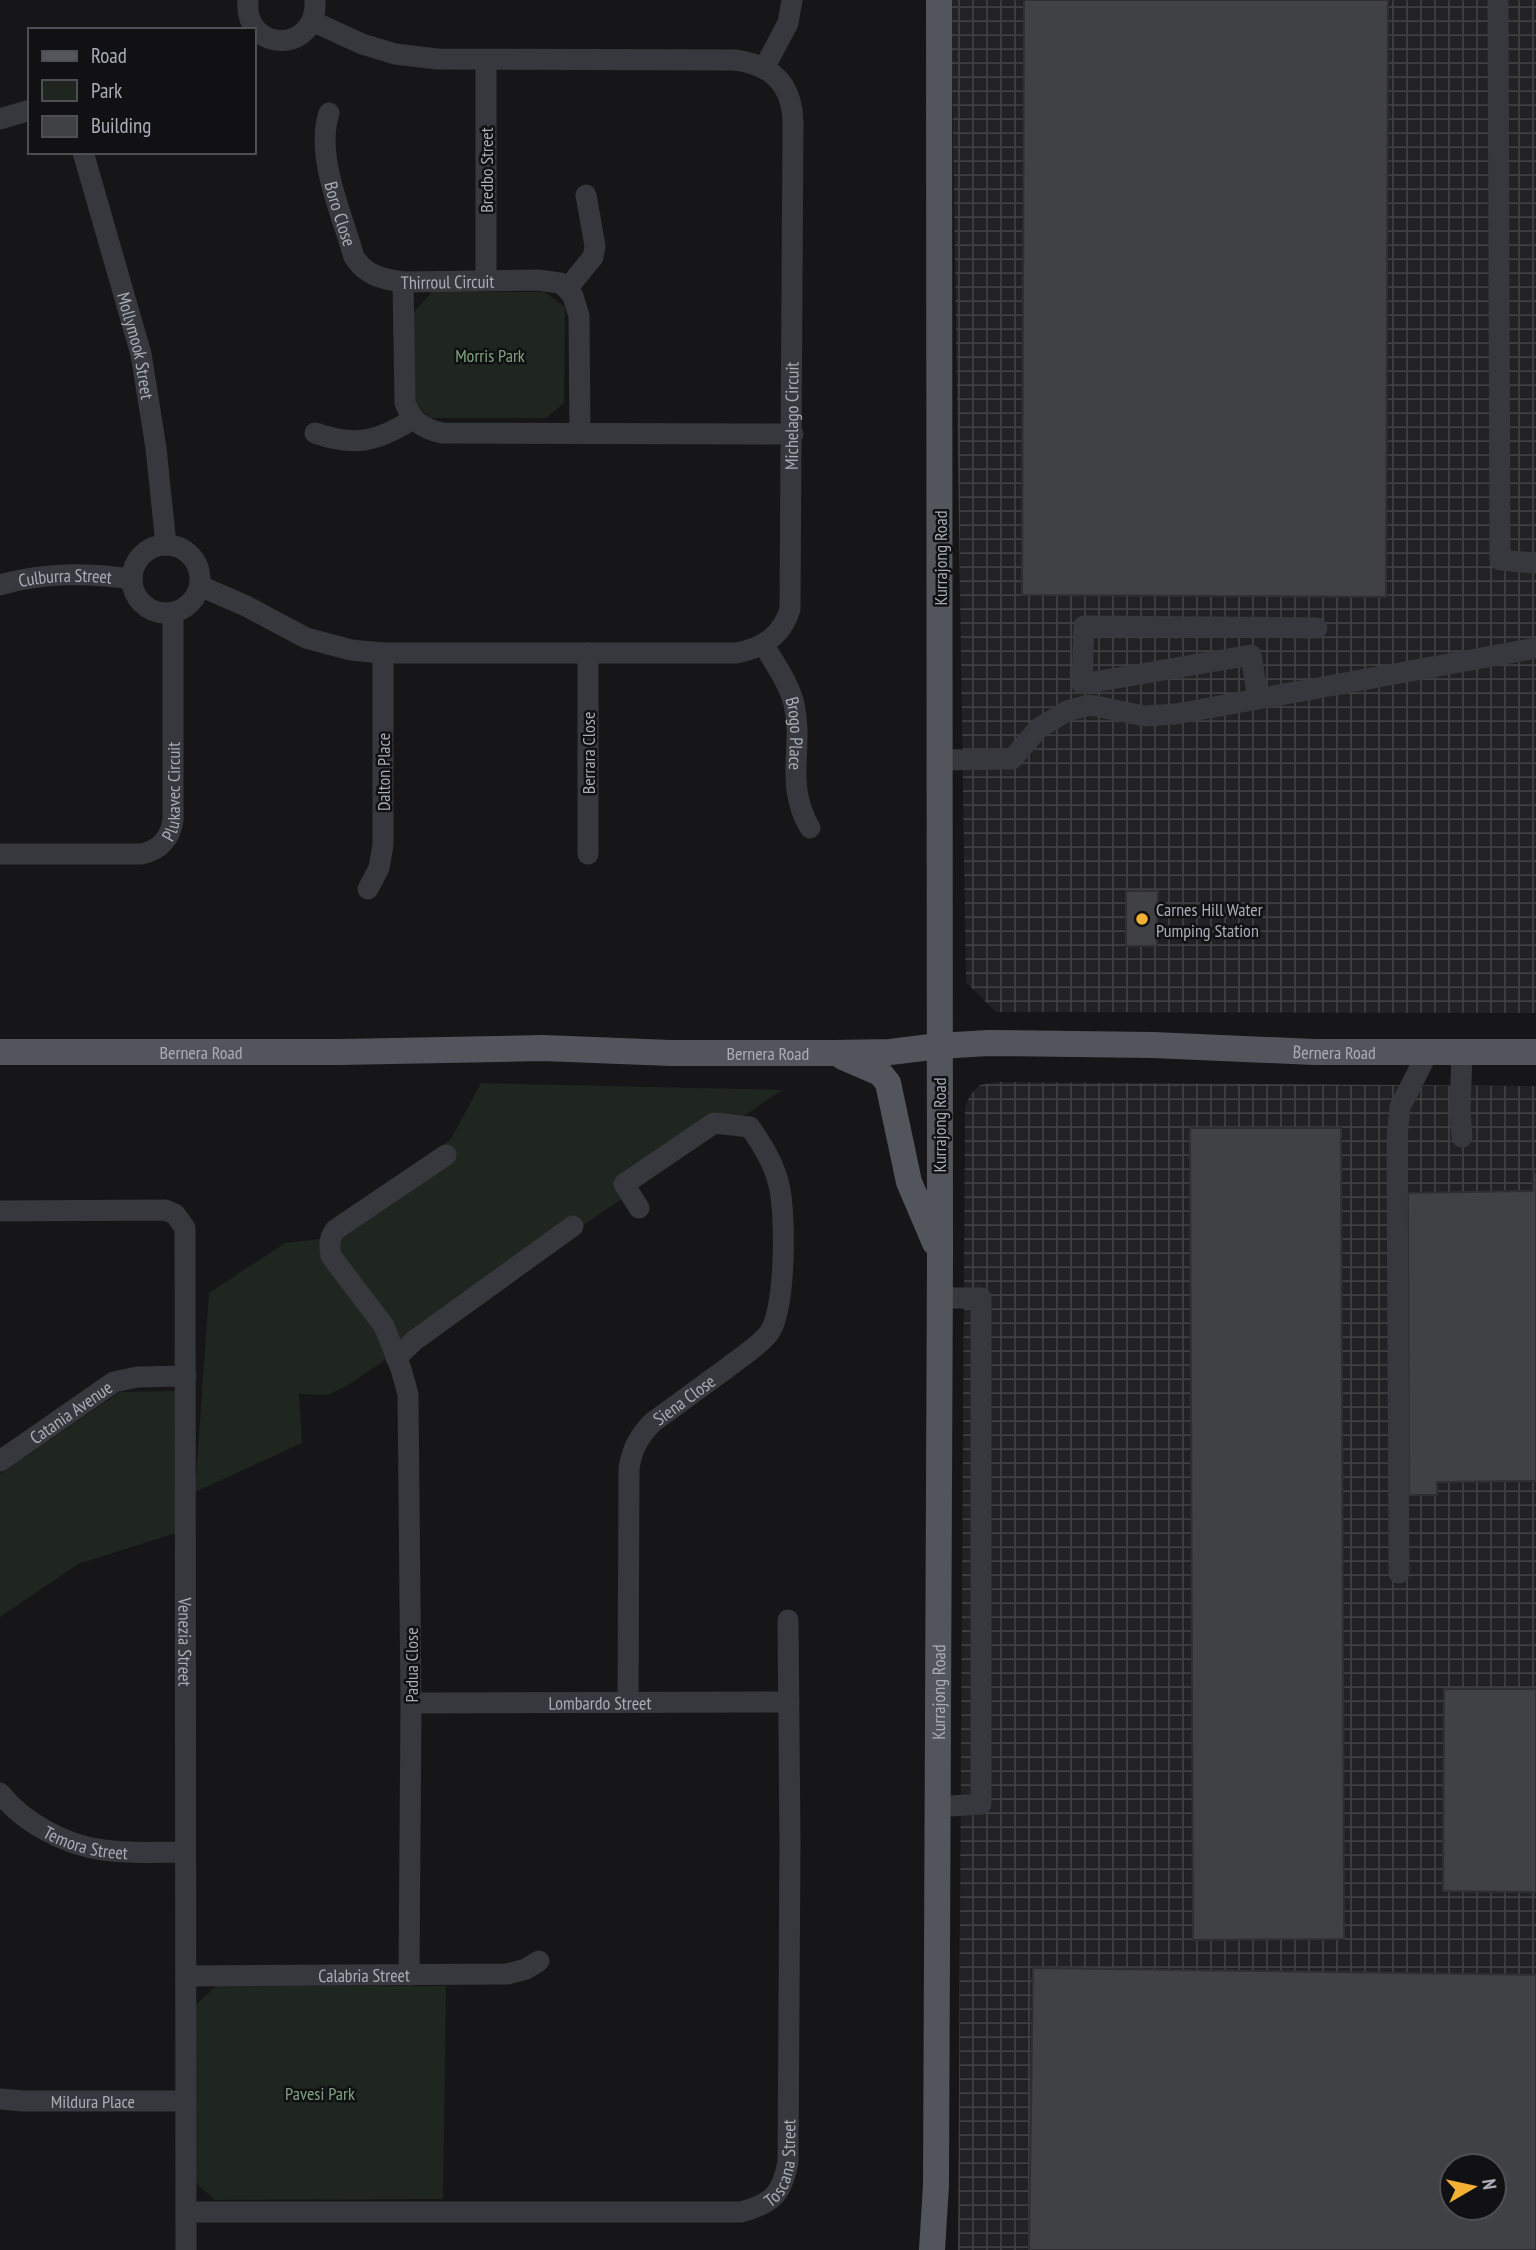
<svg xmlns="http://www.w3.org/2000/svg" width="1536" height="2250" font-family="'PT Sans Narrow',sans-serif">
<style>
.industrial{fill:url(#industrial-grid);fill-rule:evenodd}
.green{fill:#1e261f}
.building{fill:#404145;stroke:#303034;stroke-width:2;fill-rule:evenodd}
.lines{fill:none;stroke-linecap:round;stroke-linejoin:round}
.minor{stroke:#37383d;stroke-width:21}
.major{stroke:#53555c;stroke-width:26}
.poi-dot{fill:#f2b134;stroke:#111113;stroke-width:2.5}
.labels{text-anchor:middle;dominant-baseline:central;stroke-width:5;stroke-linejoin:round;paint-order:stroke}
.street-label{font-size:18px;fill:#a8adb8;stroke:#111113}
.park-label{font-size:18px;fill:#7fa381;stroke:#111113}
.poi-label{font-size:18px;fill:#a8adb8;stroke:#111113;text-anchor:start}
</style>
<defs>
<pattern id="industrial-grid" width="8" height="8" patternUnits="userSpaceOnUse" patternTransform="scale(1.75)"><rect width="8" height="8" fill="#222225"/><path d="M0 4h8M4 0v8" fill="none" stroke="#3f3f43"/></pattern>
</defs>
<rect width="100%" height="100%" fill="#161618"/>
<!-- industrial -->
<g class="industrial">
<polygon points="951,0 1536,0 1536,1013 996,1012 966,982"/>
<path d="M998,1082L1536,1086V2250H958L965,1107L970,1095L980,1085ZM1452,2166H1494V2208H1452Z"/>
</g>
<!-- green -->
<g class="green">
<polygon points="432,292 545,292 565,307 564,403 546,418 430,418 414,403 414,312"/>
<polygon points="481,1083 782,1090 348,1385 328,1395 299,1394 302,1443 195,1492 209,1293 285,1243 321,1239 451,1139"/>
<polygon points="175,1391 176,1533 78,1564 0,1617 0,1474 120,1392"/>
<polygon points="216,1986 446,1986 443,2199 215,2200 196,2183 195,2005"/>
</g>
<!-- building -->
<g class="building">
<polygon points="1024,0 1388,0 1386,597 1022,595"/>
<polygon points="1126,891 1158,891 1157,946 1126,946"/>
<polygon points="1190,1128 1341,1128 1344,1939 1193,1940"/>
<polygon points="1533,1173 1536,1173 1536,1481 1437,1482 1437,1495 1409,1495 1408,1193 1533,1191"/>
<polygon points="1444,1689 1536,1689 1536,1892 1443,1891"/>
<path d="M1033,1968L1536,1975V2250H1029ZM1452,2166H1494V2208H1452Z"/>
</g>
<g class="lines">
<!-- minor -->
<g class="minor">
<path d="M248,0C243,53 318,55 315,0"/>
<polyline points="1498,0 1500,560 1536,563"/>
<polyline points="764,68 788,23 792,0"/>
<path id="s1" d="M329,113C315,156 342,214 354,257C366,276 383,279 403,282L538,280L560,283L567,289L573,296L579,316L580,433"/>
<polyline points="0,119 30,110"/>
<path id="s2" d="M83,152L141,354L156,448L166,545"/>
<polyline points="486,280 486,61"/>
<path d="M403,282L405,403C412,421 423,429 442,433L793,434"/>
<polyline points="567,289 593,257 595,246 586,195"/>
<path d="M315,433C355,447 377,442 413,419"/>
<circle cx="166" cy="579" r="34"/>
<path id="s3" d="M0,585C44,572 87,573 132,579"/>
<path id="s4" d="M200,586L246,606L306,638L351,650L383,653H736C763,648 782,636 790,609L793,122C792,84 772,65 735,60L437,59L395,54L362,44L312,21"/>
<path id="s5" d="M764,645C774,663 789,683 794,704C804,748 784,784 810,828"/>
<polyline points="1258,699 1251,655 1082,684 1084,626 1317,628"/>
<polyline points="939,760 1012,759 1039,728 1067,711 1090,705 1144,716 1176,714 1536,648"/>
<path id="s6" d="M0,854H141C160,850 170,839 173,820V613"/>
<polyline points="588,854 588,653"/>
<polyline points="368,889 379,868 383,845 383,653"/>
<polyline points="1462,1137 1460,1109 1462,1053"/>
<path id="s7" d="M0,1211L165,1210L175,1214L185,1228L186,2250"/>
<polyline points="396,1358 415,1340 573,1226"/>
<path id="s8" d="M0,1461L114,1382L137,1377L186,1376"/>
<polyline points="1399,1573 1397,1138 1400,1107 1428,1052"/>
<path id="s9" d="M628,1701L629,1468C632,1449 639,1436 653,1422C678,1404 702,1386 727,1368C741,1357 758,1347 769,1333C786,1310 786,1214 779,1185C774,1163 762,1145 750,1127L714,1123L624,1184L639,1208"/>
<path id="s10" d="M411,1703L789,1702"/>
<path id="s11" d="M0,1793C24,1823 65,1845 103,1850C130,1854 158,1852 185,1852"/>
<polyline points="937,1807 981,1804 981,1298 939,1298"/>
<path d="M409,1975L411,1703L408,1394L401,1369L384,1326L331,1256C329,1245 329,1239 335,1230L446,1155"/>
<path id="s12" d="M187,1976L507,1974L526,1969L539,1961"/>
<path id="s13" d="M0,2099L22,2101H185"/>
<path id="s14" d="M187,2212H741C772,2204 782,2194 788,2162L790,1843L788,1620"/>
</g>
<!-- major -->
<g class="major">
<path id="s15" d="M0,1052H340L543,1048L671,1053H835L890,1052L939,1046L988,1043L1153,1045L1314,1052H1536"/>
<polyline points="843,1057 880,1073 888,1083 909,1182 935,1243"/>
<path id="s16" d="M932,2250L936,2185L940,1255L939,0"/>
</g>
</g>
<!-- markers -->
<circle class="poi-dot" cx="1142" cy="919" r="7"/>
<g class="labels">
<!-- street labels -->
<g class="street-label">
<text transform="translate(486 170) rotate(-90)">Bredbo Street</text>
<text stroke="none"><textPath href="#s1" startOffset="103">Boro Close</textPath></text>
<text stroke="none"><textPath href="#s1" startOffset="250">Thirroul Circuit</textPath></text>
<text stroke="none"><textPath href="#s2" startOffset="201">Mollymook Street</textPath></text>
<text stroke="none"><textPath href="#s4" startOffset="817">Michelago Circuit</textPath></text>
<text transform="translate(940 558) rotate(-90)">Kurrajong Road</text>
<text stroke="none"><textPath href="#s3" startOffset="66">Culburra Street</textPath></text>
<text stroke="none"><textPath href="#s5" startOffset="96">Brogo Place</textPath></text>
<text transform="translate(588 753) rotate(-90)">Berrara Close</text>
<text transform="translate(383 772) rotate(-90)">Dalton Place</text>
<text stroke="none"><textPath href="#s6" startOffset="220">Plukavec Circuit</textPath></text>
<text stroke="none"><textPath href="#s15" startOffset="1335">Bernera Road</textPath></text>
<text stroke="none"><textPath href="#s15" startOffset="201">Bernera Road</textPath></text>
<text stroke="none"><textPath href="#s15" startOffset="768">Bernera Road</textPath></text>
<text transform="translate(939 1125) rotate(-90)">Kurrajong Road</text>
<text stroke="none"><textPath href="#s9" startOffset="324">Siena Close</textPath></text>
<text stroke="none"><textPath href="#s8" startOffset="86">Catania Avenue</textPath></text>
<text stroke="none"><textPath href="#s7" startOffset="607">Venezia Street</textPath></text>
<text transform="translate(411 1665) rotate(-90)">Padua Close</text>
<text stroke="none"><textPath href="#s16" startOffset="558">Kurrajong Road</textPath></text>
<text stroke="none"><textPath href="#s10" startOffset="189">Lombardo Street</textPath></text>
<text stroke="none"><textPath href="#s11" startOffset="102">Temora Street</textPath></text>
<text stroke="none"><textPath href="#s12" startOffset="177">Calabria Street</textPath></text>
<text stroke="none"><textPath href="#s13" startOffset="93">Mildura Place</textPath></text>
<text stroke="none"><textPath href="#s14" startOffset="626">Toscana Street</textPath></text>
</g>
<!-- park labels -->
<g class="park-label">
<text x="490" y="355">Morris Park</text>
<text x="320" y="2093">Pavesi Park</text>
</g>
<!-- poi labels -->
<g class="poi-label">
<text x="1156" y="909">Carnes Hill Water<tspan x="1156" dy="21">Pumping Station</tspan></text>
</g>
</g>
<!-- legend -->
<rect x="28" y="28" width="228" height="126" fill="#111113" stroke="#4d4f55" stroke-width="2"/>
<rect x="42" y="51" width="35" height="10" fill="#53555c" stroke="#4d4f55" stroke-width="2"/>
<text x="91" y="63" font-size="21" fill="#a8adb8">Road</text>
<rect x="42" y="80" width="35" height="21" fill="#1e261f" stroke="#4d4f55" stroke-width="2"/>
<text x="91" y="98" font-size="21" fill="#a8adb8">Park</text>
<rect x="42" y="116" width="35" height="21" fill="#404145" stroke="#4d4f55" stroke-width="2"/>
<text x="91" y="133" font-size="21" fill="#a8adb8">Building</text>
<!-- north arrow -->
<g transform="translate(1473 2187) rotate(81)"><circle r="33" fill="#111113" stroke="#4d4f55" stroke-width="2"/>
<path d="M0-5L12 26L0 18L-12 26Z" fill="#f2b134"/>
<text y="-10" font-size="19" font-weight="bold" text-anchor="middle" fill="#a8adb8">N</text>
</g>
</svg>
